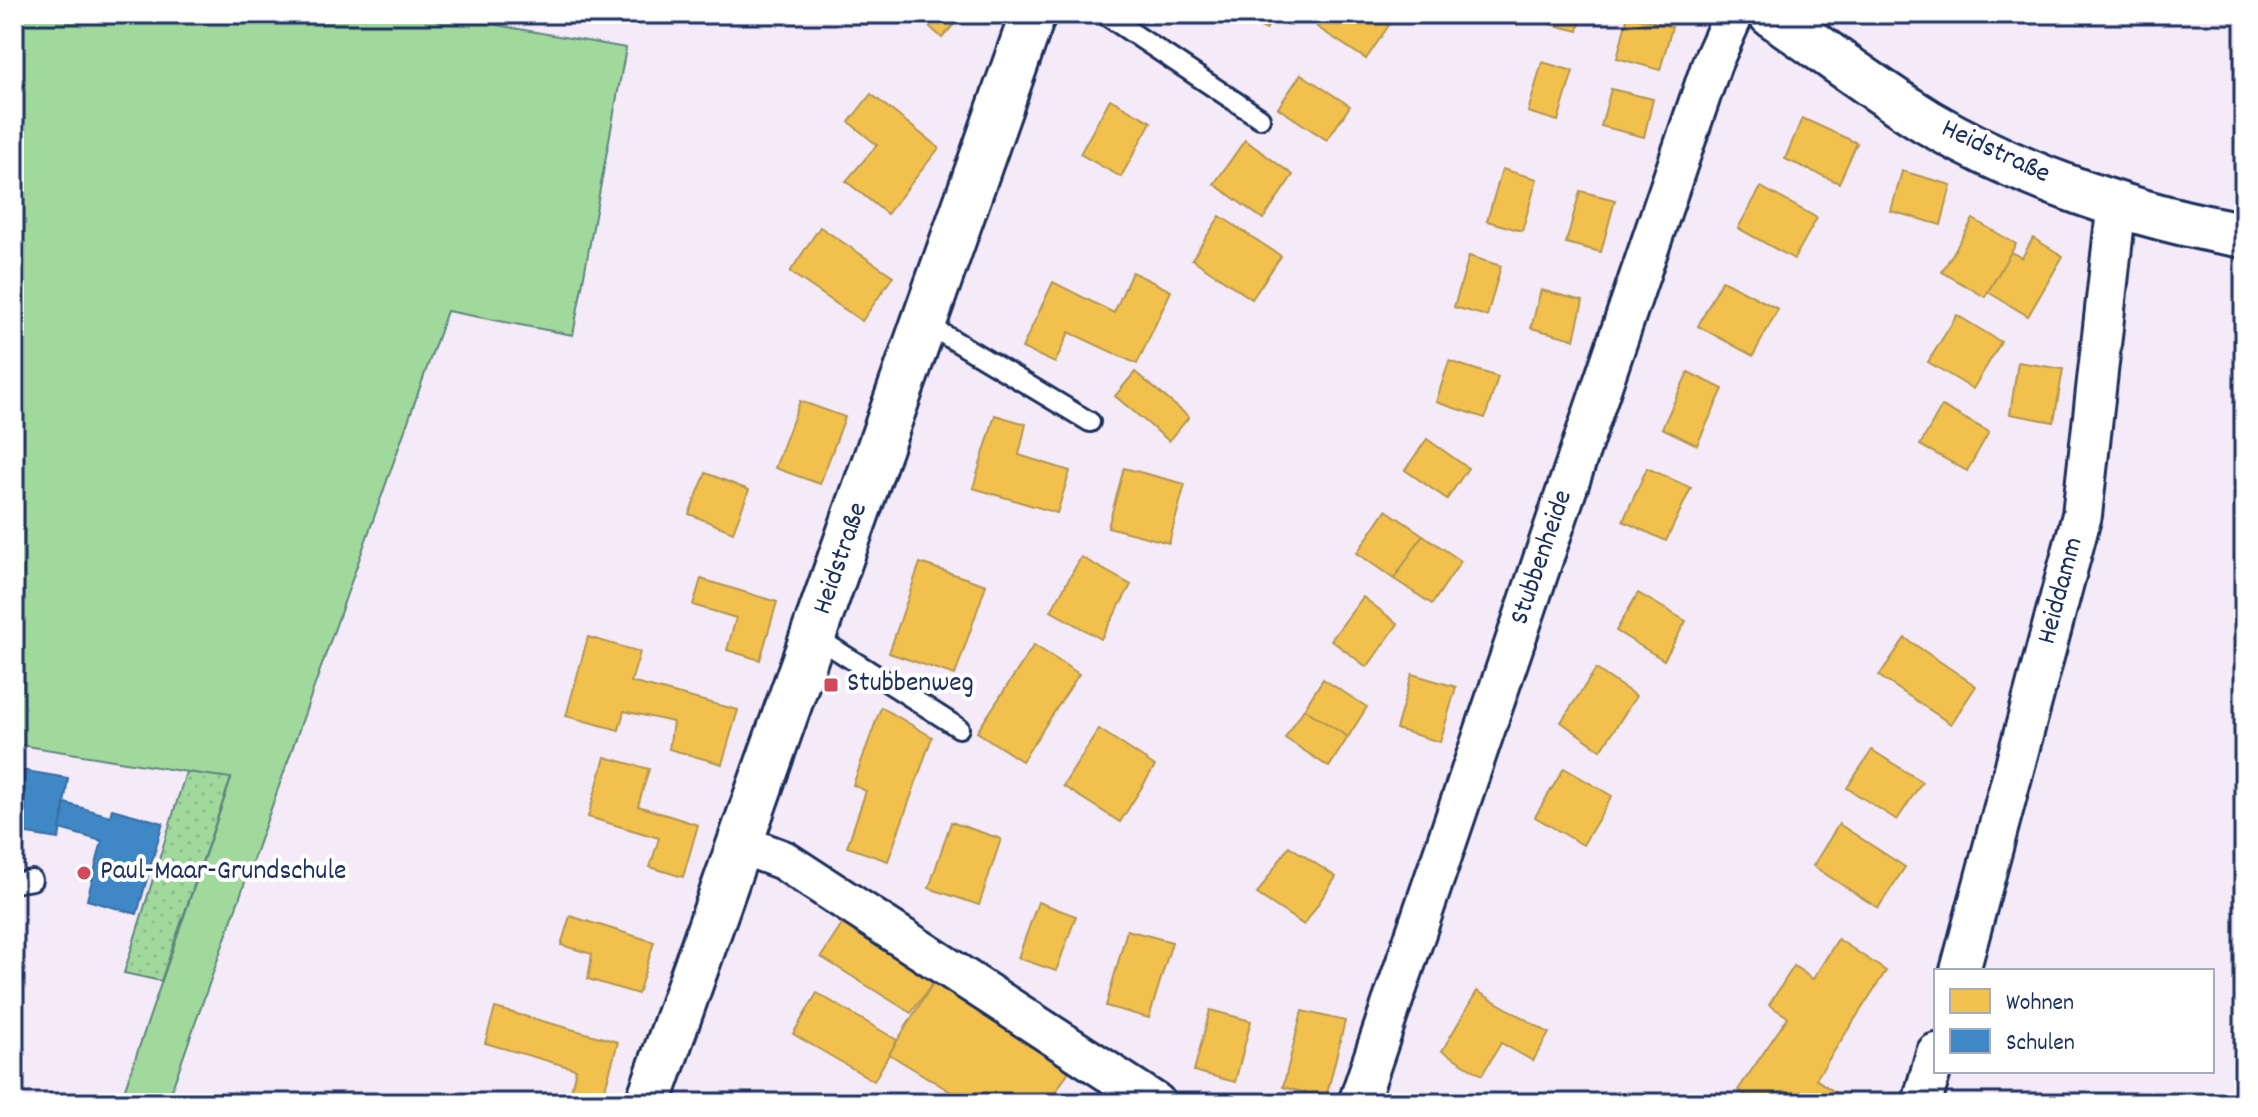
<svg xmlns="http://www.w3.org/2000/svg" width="2258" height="1117" font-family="Dekko,sans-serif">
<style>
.grass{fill:#a1d99d;stroke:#5e847e;stroke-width:2}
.park{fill:url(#park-dots);stroke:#5e847e;stroke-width:2}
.homes{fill:#f2c14e;stroke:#b29553;stroke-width:2}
.schools{fill:#3f88c5;stroke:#346da6;stroke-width:2}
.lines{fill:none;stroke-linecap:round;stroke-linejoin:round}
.lane-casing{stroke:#1b2f5e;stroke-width:24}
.street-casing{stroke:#1b2f5e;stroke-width:44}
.secondary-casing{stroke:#1b2f5e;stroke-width:50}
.lane{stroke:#fff;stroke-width:18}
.street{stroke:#fff;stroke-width:38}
.secondary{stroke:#fff;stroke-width:44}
.poi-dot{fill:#d1495b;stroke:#fff;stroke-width:3}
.labels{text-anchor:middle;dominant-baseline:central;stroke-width:8;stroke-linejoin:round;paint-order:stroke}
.street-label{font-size:28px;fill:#1b2f5e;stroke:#fff}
.poi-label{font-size:28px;fill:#1b2f5e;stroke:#fff;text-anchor:start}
</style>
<defs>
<pattern id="park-dots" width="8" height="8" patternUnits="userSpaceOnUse" patternTransform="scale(2)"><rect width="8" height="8" fill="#a1d99d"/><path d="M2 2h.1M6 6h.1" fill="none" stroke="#8abb8a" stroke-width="1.8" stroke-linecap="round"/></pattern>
</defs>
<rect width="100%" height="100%" fill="#f5ebf8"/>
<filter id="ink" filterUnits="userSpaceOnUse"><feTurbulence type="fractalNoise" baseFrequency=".0125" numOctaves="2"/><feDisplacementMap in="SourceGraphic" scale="16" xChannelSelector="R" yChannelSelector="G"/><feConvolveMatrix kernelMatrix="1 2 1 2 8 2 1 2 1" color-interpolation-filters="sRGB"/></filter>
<g filter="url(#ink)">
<!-- grass -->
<polygon class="grass" points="14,14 435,14 626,48 573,335 447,311 167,1103 120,1103 231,779 14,744"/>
<!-- park -->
<polygon class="park" points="186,772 231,778 161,981 124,973"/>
<!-- homes -->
<g class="homes">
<polygon points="916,14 963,14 942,38"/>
<polygon points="1238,14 1275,14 1266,30"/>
<polygon points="1326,14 1372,14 1389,25 1366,59 1317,27"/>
<polygon points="1552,14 1582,14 1578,31 1550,24"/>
<polygon points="1628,15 1672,27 1660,70 1617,58"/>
<polygon points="1542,62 1573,71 1558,121 1528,112"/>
<polygon points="1301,74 1350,106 1327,140 1278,108"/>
<polygon points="1611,89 1653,99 1644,137 1601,126"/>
<polygon points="871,94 939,148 887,214 846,181 877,145 849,122"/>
<polygon points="1110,99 1151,122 1121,177 1080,154"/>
<polygon points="1802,118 1857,143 1839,183 1785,159"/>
<polygon points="1245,140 1293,175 1263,219 1214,184"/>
<polygon points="1502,169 1537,179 1522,231 1487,221"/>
<polygon points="1902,171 1951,185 1941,225 1891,211"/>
<polygon points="1761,187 1817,218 1794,259 1738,228"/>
<polygon points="1580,191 1615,200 1601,252 1566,243"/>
<polygon points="1220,216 1281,256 1252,299 1192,259"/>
<polygon points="1973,219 2016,244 1985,297 1942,272"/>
<polygon points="820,227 893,276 862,321 790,272"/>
<polygon points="2033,238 2063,256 2028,316 1988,292 2011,252 2022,258"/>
<polygon points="1469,256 1501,266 1487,316 1454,307"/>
<polygon points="1132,272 1171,291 1137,364 1069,332 1055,363 1022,348 1053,282 1114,313"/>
<polygon points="1722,280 1778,309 1753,356 1698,326"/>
<polygon points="1541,290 1583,301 1574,339 1531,328"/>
<polygon points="1957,315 2001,342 1973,389 1928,362"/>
<polygon points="1449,361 1498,377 1485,418 1436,402"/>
<polygon points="2018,362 2063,369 2054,422 2010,414"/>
<polygon points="1135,372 1189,417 1169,441 1115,396"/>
<polygon points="1688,372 1723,389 1697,445 1662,428"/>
<polygon points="800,401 845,417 820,484 775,468"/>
<polygon points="1942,406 1989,432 1967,471 1920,445"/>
<polygon points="995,415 1026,424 1019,455 1070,471 1057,513 973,488"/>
<polygon points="1427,439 1468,468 1447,499 1405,470"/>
<polygon points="1124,468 1185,484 1169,543 1108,527"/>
<polygon points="1647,468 1691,488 1666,541 1623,521"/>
<polygon points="706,473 749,490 733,532 689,514"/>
<polygon points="1386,510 1423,535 1394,579 1357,553"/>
<polygon points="1423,535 1461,561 1432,604 1394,579"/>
<polygon points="1081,557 1131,585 1101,639 1051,611"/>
<polygon points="920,563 986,585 955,675 889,653"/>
<polygon points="701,579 777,602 760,660 727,650 736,618 693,605"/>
<polygon points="1638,593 1686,621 1664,660 1616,631"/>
<polygon points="1363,597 1398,624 1367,667 1331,640"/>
<polygon points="588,637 640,652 631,682 738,710 722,764 669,749 673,722 624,711 619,730 566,716"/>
<polygon points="1905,638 1976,686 1951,724 1879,676"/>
<polygon points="1034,645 1079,674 1022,761 977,732"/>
<polygon points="1596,669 1636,696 1601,750 1561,722"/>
<polygon points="1412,674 1456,687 1440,742 1396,729"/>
<polygon points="1323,679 1367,707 1348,737 1304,709"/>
<polygon points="881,707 932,737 888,861 847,847 866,791 853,785"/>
<polygon points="1304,709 1348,737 1329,767 1285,738"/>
<polygon points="1099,729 1155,766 1120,822 1063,786"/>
<polygon points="1872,750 1922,782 1897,820 1847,788"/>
<polygon points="605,757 649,769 638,806 698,825 683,877 650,867 659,838 588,817"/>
<polygon points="1564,768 1612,796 1583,845 1535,817"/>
<polygon points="951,822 1001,839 979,905 929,888"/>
<polygon points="1839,824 1905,867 1878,908 1813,866"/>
<polygon points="1289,846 1336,877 1304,925 1257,894"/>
<polygon points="1038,902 1076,916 1056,971 1018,958"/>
<polygon points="570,916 654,942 638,994 588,979 592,954 561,945"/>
<polygon points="843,923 935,980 911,1013 821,957"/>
<polygon points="1127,930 1172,942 1149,1018 1106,1006"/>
<polygon points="1838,939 1886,971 1816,1079 1850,1103 1758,1103 1738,1090 1788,1017 1769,1005 1794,966 1813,979"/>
<polygon points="935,980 1072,1066 1049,1103 969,1103 889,1054"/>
<polygon points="1477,991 1549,1033 1533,1061 1501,1043 1482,1075 1442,1051"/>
<polygon points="817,993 897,1040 874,1081 793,1034"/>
<polygon points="495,1008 618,1042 601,1103 570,1095 576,1069 485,1043"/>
<polygon points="1210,1010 1251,1021 1235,1082 1194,1071"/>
<polygon points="1302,1011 1345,1021 1326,1098 1283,1087"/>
</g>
<!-- schools -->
<g class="schools">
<polygon points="14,769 68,778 59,839 14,832"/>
<polygon points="65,803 110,816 112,809 163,823 137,914 87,900 102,841 60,829"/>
</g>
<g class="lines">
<!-- lane casing -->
<g class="lane-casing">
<g id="lane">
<polyline points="1104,14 1260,118"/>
<polyline points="923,326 945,335 1090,422"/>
<polyline points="816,637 959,728"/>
<polyline points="14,883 32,880"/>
</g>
</g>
<!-- street casing -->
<g class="street-casing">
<g id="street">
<polyline points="740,844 783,860 1156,1103"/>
<polyline points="1960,971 2082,515 2117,202"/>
<polyline points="1358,1103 1712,63 1734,14"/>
<polyline points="1922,1103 1936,1053"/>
</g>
</g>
<!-- secondary casing -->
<g class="secondary-casing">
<g id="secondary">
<path d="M1771,14C1823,50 1874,89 1928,122C2020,176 2139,218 2244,235"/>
<polyline points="648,1103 1033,14"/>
</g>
</g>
<!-- lane -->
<use href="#lane" class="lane"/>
<!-- street -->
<use href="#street" class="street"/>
<!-- secondary -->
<use href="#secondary" class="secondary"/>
</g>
</g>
<!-- markers -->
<g class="poi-dot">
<rect x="823" y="677" width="16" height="16" rx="4"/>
<circle cx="84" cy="873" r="8"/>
</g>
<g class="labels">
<!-- street labels -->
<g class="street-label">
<text transform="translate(1995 153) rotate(25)">Heidstraße</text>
<text transform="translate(1543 558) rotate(-71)">Stubbenheide</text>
<text transform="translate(842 559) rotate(-71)">Heidstraße</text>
<text transform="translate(2062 591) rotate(-75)">Heiddamm</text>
</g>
<!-- poi labels -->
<g class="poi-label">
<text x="847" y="685">Stubbenweg</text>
<text x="100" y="873">Paul-Maar-Grundschule</text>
</g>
</g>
<!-- margin -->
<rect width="2258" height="1117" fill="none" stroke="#fff" stroke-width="48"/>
<rect x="24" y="24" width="2210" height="1069" fill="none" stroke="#1b2f5e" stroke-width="3" filter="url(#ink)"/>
<!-- legend -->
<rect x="1934" y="969" width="280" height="104" fill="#ffffff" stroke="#a4acbf" stroke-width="2"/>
<rect x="1950" y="989" width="40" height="24" fill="#f2c14e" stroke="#a4acbf" stroke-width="2"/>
<text x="2006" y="1009" font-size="24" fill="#1b2f5e">Wohnen</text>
<rect x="1950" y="1029" width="40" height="24" fill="#3f88c5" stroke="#a4acbf" stroke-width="2"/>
<text x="2006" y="1049" font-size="24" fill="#1b2f5e">Schulen</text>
</svg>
